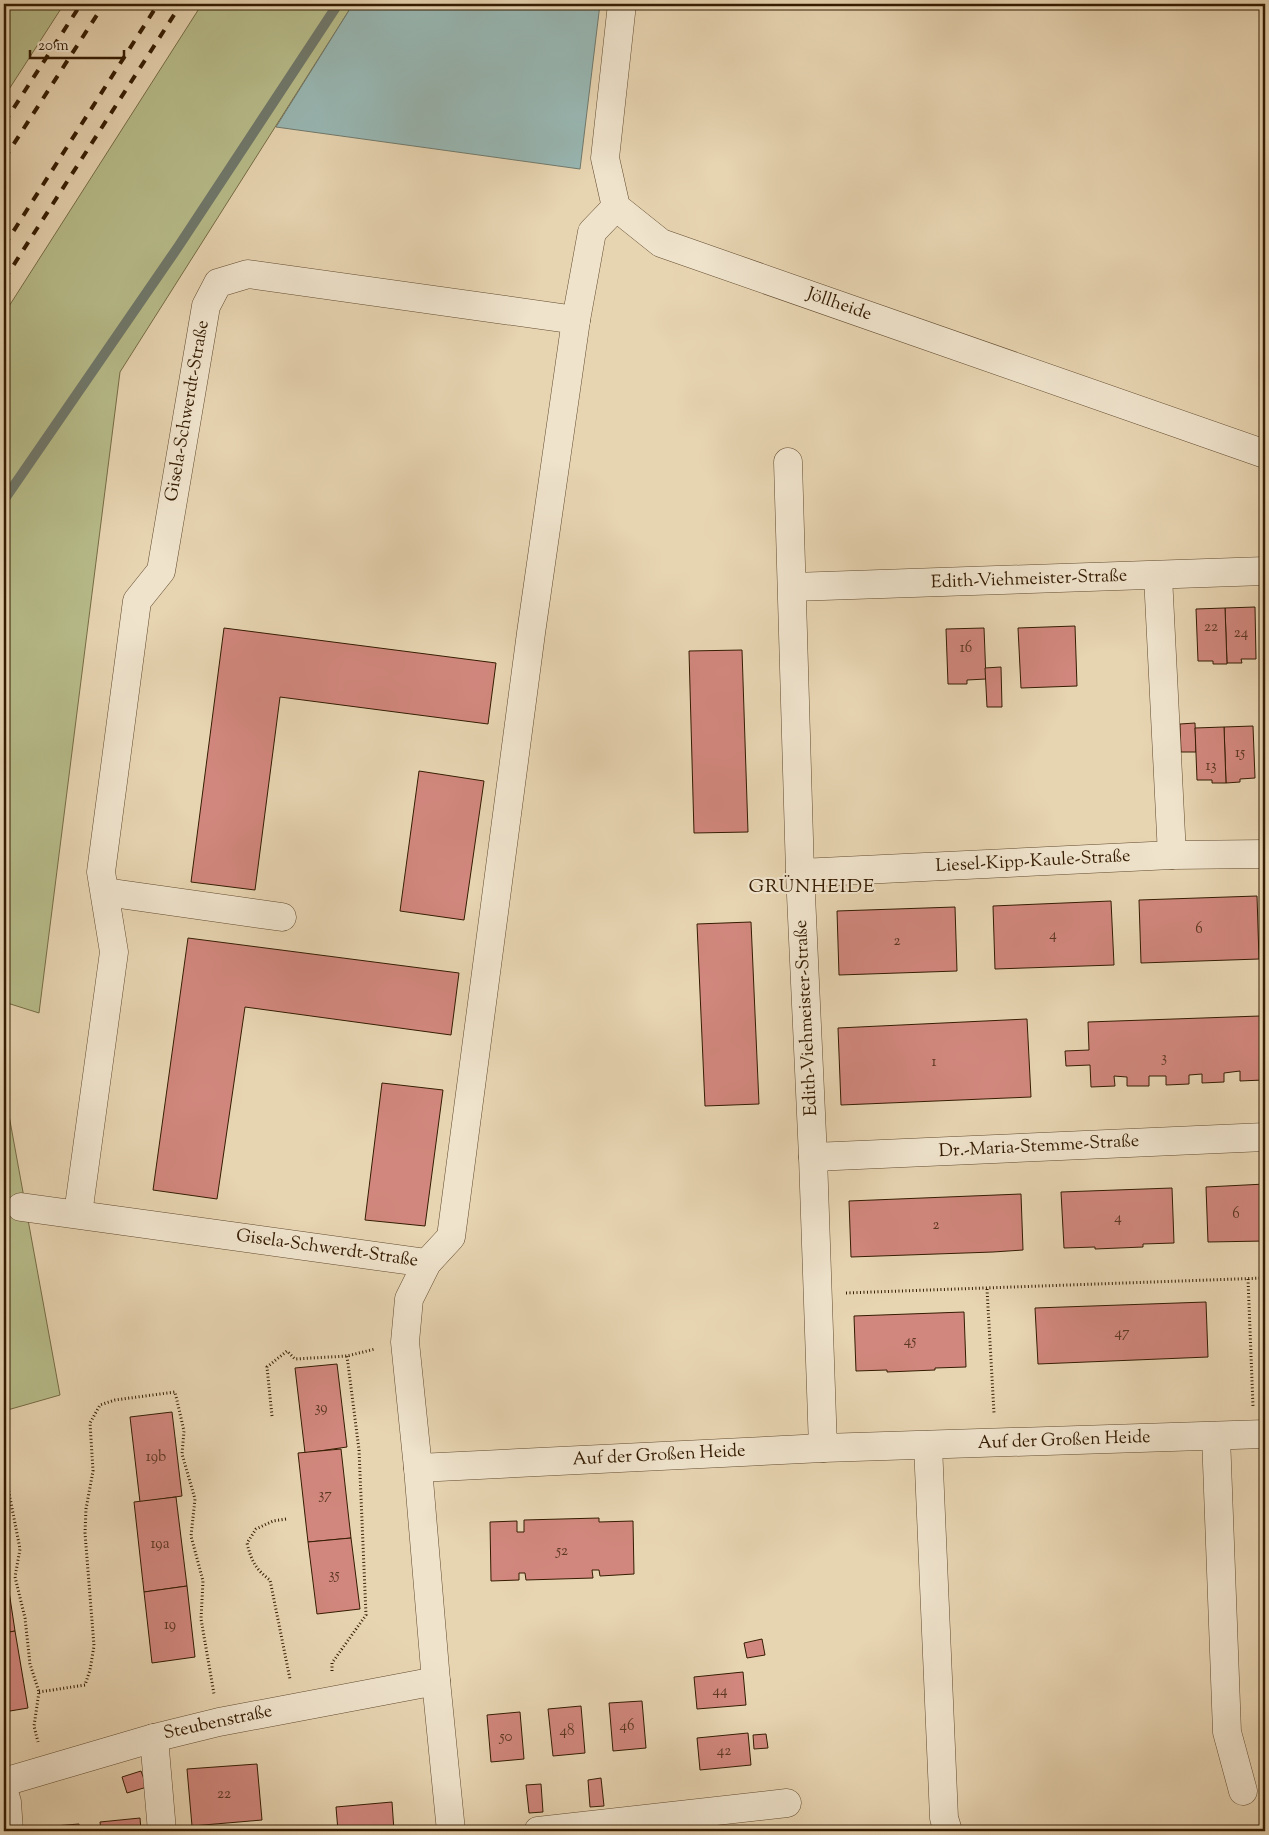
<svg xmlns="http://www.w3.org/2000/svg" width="1269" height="1835" font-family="'Sorts Mill Goudy',serif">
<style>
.green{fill:#b7bc8a;stroke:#766c46}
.water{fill:#98b7b3;stroke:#70796c}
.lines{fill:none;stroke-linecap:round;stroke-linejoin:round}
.stream{stroke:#70796c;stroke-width:10}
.building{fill:#d1877d;stroke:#351c02}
.minor-casing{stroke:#624a2e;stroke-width:29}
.path{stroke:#351c02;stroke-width:3;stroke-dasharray:1 2.5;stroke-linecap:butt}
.minor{stroke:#efe3cc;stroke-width:28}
.rail{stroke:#351c02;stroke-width:4;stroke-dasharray:9 9;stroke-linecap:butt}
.labels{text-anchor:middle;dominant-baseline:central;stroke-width:4;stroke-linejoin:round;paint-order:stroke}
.number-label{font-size:15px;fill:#5c3721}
.street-label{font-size:18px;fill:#351c02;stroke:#efe3cc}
.neighbourhood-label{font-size:19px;letter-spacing:1px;fill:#351c02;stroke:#efe3cc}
</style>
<rect width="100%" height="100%" fill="#e7d4b1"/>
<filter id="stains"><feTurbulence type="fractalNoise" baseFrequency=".004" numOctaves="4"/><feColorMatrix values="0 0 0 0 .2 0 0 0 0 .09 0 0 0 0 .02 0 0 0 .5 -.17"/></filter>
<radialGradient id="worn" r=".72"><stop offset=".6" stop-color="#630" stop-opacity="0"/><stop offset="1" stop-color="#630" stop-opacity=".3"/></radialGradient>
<!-- green -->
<g class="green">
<polygon points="4,4 64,4 4,97"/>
<polygon points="202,4 353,4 120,372 39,1013 4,1002 4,314"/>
<polygon points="4,1088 60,1395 4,1411"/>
</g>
<!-- water -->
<polygon class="water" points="353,4 600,4 580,169 276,127"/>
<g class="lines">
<!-- stream -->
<polyline class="stream" points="4,500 178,247 338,4"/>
</g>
<!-- building -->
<g class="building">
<polygon points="1255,607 1256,659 1241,659 1242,663 1227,663 1225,608"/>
<polygon points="1225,608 1227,664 1213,664 1213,661 1198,661 1196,609"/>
<polygon points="1075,626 1077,686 1021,688 1018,628"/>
<polygon points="224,628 496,663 488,724 280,697 255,890 191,882"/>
<polygon points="984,628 986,679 967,680 967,684 948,684 946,629"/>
<polygon points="742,650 748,832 694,833 689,651"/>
<polygon points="1001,667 1002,707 987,707 985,668"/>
<polygon points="1195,723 1196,752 1181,752 1180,724"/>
<polygon points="1253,726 1255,778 1240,779 1240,782 1226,783 1224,727"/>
<polygon points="1224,727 1226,783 1212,783 1212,780 1197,780 1195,728"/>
<polygon points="419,771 484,781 464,920 400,911"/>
<polygon points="1257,896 1259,959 1141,963 1139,900"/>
<polygon points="1111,901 1114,965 995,969 993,906"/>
<polygon points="955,907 957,971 839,975 837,911"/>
<polygon points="751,922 759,1104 705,1106 697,924"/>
<polygon points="188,938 459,973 451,1035 245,1007 217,1199 153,1190"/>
<polygon points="1260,1016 1263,1080 1240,1081 1240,1071 1224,1073 1224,1082 1202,1083 1202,1074 1189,1075 1189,1084 1166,1085 1166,1076 1149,1076 1149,1086 1127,1086 1127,1077 1114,1076 1115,1086 1091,1087 1090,1065 1066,1066 1065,1051 1089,1050 1088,1022"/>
<polygon points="1027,1019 1031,1097 841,1105 838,1028"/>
<polygon points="382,1083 443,1090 425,1226 365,1220"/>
<polygon points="1265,1184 1265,1241 1208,1242 1206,1187"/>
<polygon points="1172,1188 1174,1243 1143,1244 1143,1247 1095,1249 1095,1247 1064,1248 1061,1192"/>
<polygon points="1021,1194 1023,1250 993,1252 851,1257 849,1201"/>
<polygon points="1206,1302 1208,1357 1038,1364 1035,1308"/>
<polygon points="964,1312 966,1367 935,1368 935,1370 887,1372 887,1370 856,1371 854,1316"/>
<polygon points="337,1364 347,1447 305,1453 295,1368"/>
<polygon points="172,1412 182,1496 140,1502 130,1417"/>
<polygon points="341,1449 351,1538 308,1542 298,1453"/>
<polygon points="176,1497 187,1586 144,1592 134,1502"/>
<polygon points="599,1518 599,1522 633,1521 634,1574 600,1576 599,1570 592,1570 593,1578 526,1580 525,1573 519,1573 519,1580 491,1581 490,1522 517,1521 517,1532 524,1532 524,1520"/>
<polygon points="351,1538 360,1609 317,1614 308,1542"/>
<polygon points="4,1558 15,1631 4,1633"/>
<polygon points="187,1586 195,1657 152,1663 144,1592"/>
<polygon points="15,1631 28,1708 4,1712 4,1633"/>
<polygon points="762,1639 765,1655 747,1658 744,1643"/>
<polygon points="743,1672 746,1705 697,1709 694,1677"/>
<polygon points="642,1701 646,1748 613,1751 609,1703"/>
<polygon points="581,1706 585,1753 553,1756 548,1709"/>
<polygon points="520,1712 524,1759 491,1762 487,1715"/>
<polygon points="748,1733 751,1765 700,1770 697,1738"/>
<polygon points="766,1734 768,1748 754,1749 753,1735"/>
<polygon points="257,1764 262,1820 192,1826 187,1769"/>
<polygon points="141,1771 147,1787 127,1793 122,1777"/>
<polygon points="601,1778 604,1806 590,1807 588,1780"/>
<polygon points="541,1784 543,1812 529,1813 526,1785"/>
<polygon points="392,1802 394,1831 338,1831 336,1807"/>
<polygon points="140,1818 141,1831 101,1831 100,1822"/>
<polygon points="79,1824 79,1831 43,1831 42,1827"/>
</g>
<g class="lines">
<!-- minor casing -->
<g class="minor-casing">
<g id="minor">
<polyline points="622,4 605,158 616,207 661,243 1265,454"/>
<polyline points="788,462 800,873 813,1157 823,1448"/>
<polyline points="1158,576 1172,855"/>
<polyline points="793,587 1265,571"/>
<polyline points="800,873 1172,855 1265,854"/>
<polyline points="105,892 282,917"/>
<polyline points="813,1157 1265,1137"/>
<polyline points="21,1207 427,1263"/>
<polyline points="78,1214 114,952 101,872 137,601 161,571 206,306 218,283 248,274 576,320"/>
<polyline points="1216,1436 1227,1732 1243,1791"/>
<polyline points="928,1445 944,1818 948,1831"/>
<polyline points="418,1468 823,1448 1265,1434"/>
<polyline points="154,1738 162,1831"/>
<polyline points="4,1782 154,1738 219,1722 436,1681"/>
<polyline points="4,1792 7,1802 9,1831"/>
<polyline points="451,1831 436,1681 418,1468 405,1342 409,1299 427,1263 451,1237 531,633 576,320 592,232 616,207"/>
<polyline points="538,1831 787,1803"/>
</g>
</g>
<!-- path -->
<g class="path">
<polyline points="1248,1279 1253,1406"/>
<polyline points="987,1289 994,1413"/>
<polyline points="846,1293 1265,1278"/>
<polyline points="272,1416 267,1367 287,1351 295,1359 347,1356 375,1349"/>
<polyline points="4,1467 20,1549 15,1577 25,1618 30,1664 39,1692 34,1726 38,1742"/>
<path d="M286,1519L273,1521L256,1529L247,1543C251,1560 256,1570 270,1580L290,1679"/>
<polyline points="332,1671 332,1663 366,1615 359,1450 347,1356"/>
<polyline points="39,1692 85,1685 90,1670 94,1646 85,1533 86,1509 93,1471 90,1423 100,1405 115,1400 175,1392 184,1431 182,1454 195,1499 191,1536 203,1581 201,1619 214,1694"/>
</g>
<!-- minor -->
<use href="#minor" class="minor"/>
<!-- rail -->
<g class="rail">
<polyline points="4,123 81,4"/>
<polyline points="4,159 104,4"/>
<polyline points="4,246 158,4"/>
<polyline points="4,280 181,4"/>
</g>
</g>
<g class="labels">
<!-- number labels -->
<g class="number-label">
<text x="1211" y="627">22</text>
<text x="1241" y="633">24</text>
<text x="966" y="648">16</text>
<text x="1240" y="753">15</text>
<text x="1211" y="766">13</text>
<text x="1199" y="929">6</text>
<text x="1053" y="935">4</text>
<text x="897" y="941">2</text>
<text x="1164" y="1058">3</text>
<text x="934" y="1062">1</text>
<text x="1236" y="1214">6</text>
<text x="1118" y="1218">4</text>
<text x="936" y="1225">2</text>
<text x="1122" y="1333">47</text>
<text x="910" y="1341">45</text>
<text x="321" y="1408">39</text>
<text x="156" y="1457">19b</text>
<text x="325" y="1495">37</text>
<text x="160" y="1544">19a</text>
<text x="562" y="1551">52</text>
<text x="334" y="1575">35</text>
<text x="170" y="1625">19</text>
<text x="720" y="1691">44</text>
<text x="627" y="1726">46</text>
<text x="567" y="1731">48</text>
<text x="506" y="1737">50</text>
<text x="724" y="1751">42</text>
<text x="224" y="1794">22</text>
</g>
<!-- street labels -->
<g class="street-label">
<text transform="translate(839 305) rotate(19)">Jöllheide</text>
<text transform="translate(188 411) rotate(-80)">Gisela-Schwerdt-Straße</text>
<text transform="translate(1029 580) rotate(-2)">Edith-Viehmeister-Straße</text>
<text transform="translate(1033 862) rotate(-3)">Liesel-Kipp-Kaule-Straße</text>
<text transform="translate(807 1018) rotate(-93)">Edith-Viehmeister-Straße</text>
<text transform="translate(1039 1147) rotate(-3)">Dr.-Maria-Stemme-Straße</text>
<text transform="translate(327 1249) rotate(8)">Gisela-Schwerdt-Straße</text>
<text transform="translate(1064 1441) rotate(-2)">Auf der Großen Heide</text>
<text transform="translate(659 1456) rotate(-3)">Auf der Großen Heide</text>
<text transform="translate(218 1723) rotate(-12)">Steubenstraße</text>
</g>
<!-- neighbourhood labels -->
<g class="neighbourhood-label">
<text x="812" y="887">GRÜNHEIDE</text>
</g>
</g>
<!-- margin -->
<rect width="1269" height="1835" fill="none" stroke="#e7d4b1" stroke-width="20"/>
<rect x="5" y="5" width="1259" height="1825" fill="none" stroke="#351c02" stroke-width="2.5"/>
<rect x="10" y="10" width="1249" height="1815" fill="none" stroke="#351c02"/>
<!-- scale -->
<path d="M30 50v8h94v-8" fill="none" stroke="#351c02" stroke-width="2.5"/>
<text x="38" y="50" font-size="15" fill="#351c02" stroke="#efe3cc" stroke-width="4" paint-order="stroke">20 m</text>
<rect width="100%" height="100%" filter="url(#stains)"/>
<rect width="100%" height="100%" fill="url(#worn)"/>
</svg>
